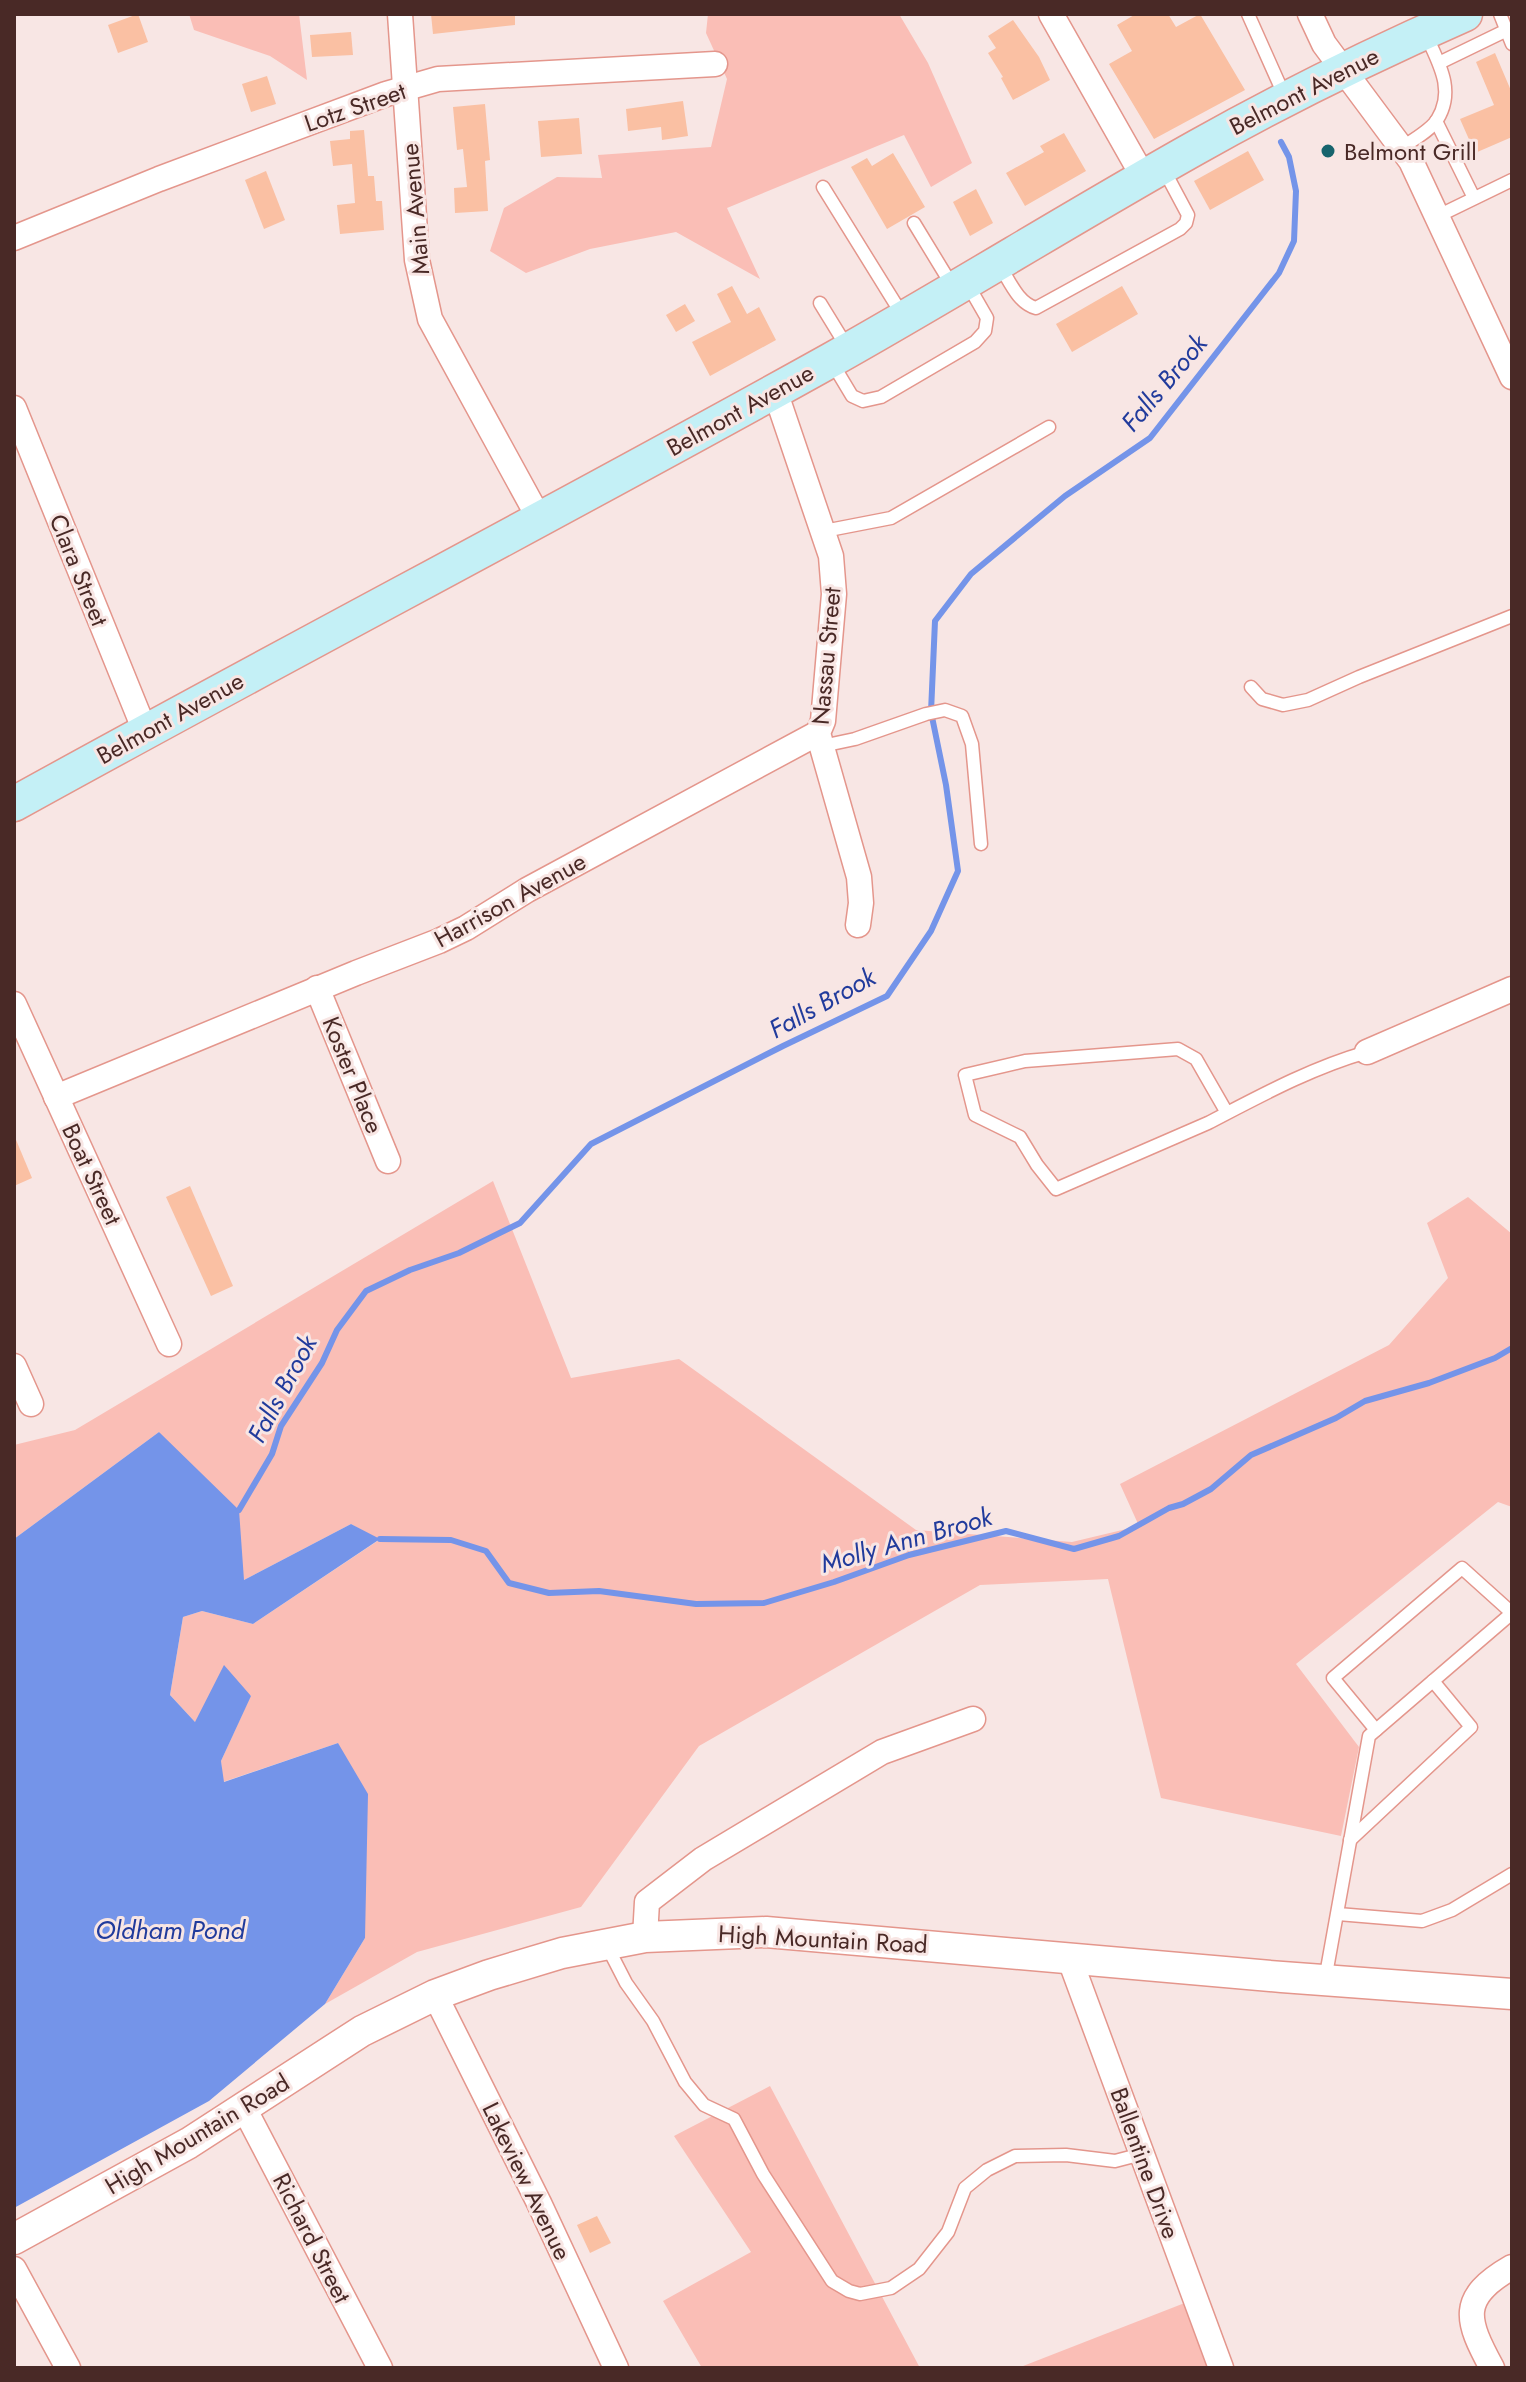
<svg xmlns="http://www.w3.org/2000/svg" width="1526" height="2382" font-family="Jost,sans-serif">
<style>
.green{fill:#fabeb6}
.water{fill:#7494e9}
.lines{fill:none;stroke-linecap:round;stroke-linejoin:round}
.stream{stroke:#7494e9;stroke-width:6}
.building{fill:#fac0a3}
.service-casing{stroke:#e4968c;stroke-width:15}
.minor-casing{stroke:#e4968c;stroke-width:27}
.tertiary-casing{stroke:#e4968c;stroke-width:33}
.secondary-casing{stroke:#e4968c;stroke-width:37}
.service{stroke:#fff;stroke-width:12}
.minor{stroke:#fff;stroke-width:24}
.tertiary{stroke:#fff;stroke-width:30}
.secondary{stroke:#c4f0f6;stroke-width:34}
.poi-dot{fill:#17646d;stroke:#f8e6e4;stroke-width:3}
.labels{text-anchor:middle;dominant-baseline:central;stroke-width:6;stroke-linejoin:round;paint-order:stroke}
.street-label{font-size:24px;fill:#492926;stroke:#f8e6e4}
.poi-label{font-size:24px;fill:#492926;stroke:#f8e6e4;text-anchor:start}
.water-label{font-size:26px;font-style:italic;fill:#213b9c;stroke:#f8e6e4}
</style>
<rect width="100%" height="100%" fill="#f8e6e4"/>
<!-- green -->
<g class="green">
<polygon points="189,14 299,14 307,80 270,56 194,30"/>
<polygon points="708,14 899,14 928,63 972,163 931,187 904,135 727,208 760,279 676,232 590,249 526,273 490,251 504,208 557,177 602,178 598,155 711,147 727,79 706,33"/>
<polygon points="493,1181 571,1378 679,1359 916,1530 1072,1542 1139,1526 1120,1484 1389,1345 1448,1278 1427,1223 1468,1197 1512,1234 1512,1507 1498,1502 1296,1664 1359,1747 1341,1836 1161,1798 1108,1579 980,1585 699,1746 581,1907 417,1952 325,2004 365,1938 338,1743 223,1782 221,1761 251,1695 195,1722 170,1695 183,1617 202,1611 253,1624 379,1540 351,1524 244,1580 159,1432 14,1539 14,1445 75,1430"/>
<polygon points="770,2086 920,2368 702,2368 663,2301 751,2252 674,2136"/>
<polygon points="1200,2297 1225,2368 1018,2368"/>
</g>
<!-- water -->
<polygon class="water" points="159,1432 239,1510 244,1580 351,1524 380,1539 253,1624 202,1611 183,1617 170,1695 195,1722 224,1665 251,1696 221,1761 224,1782 338,1743 368,1794 365,1938 325,2004 209,2101 14,2208 14,1539"/>
<g class="lines">
<!-- stream -->
<g class="stream">
<polyline points="239,1510 272,1454 281,1426 322,1363 337,1330 366,1291 410,1270 459,1253 520,1223 591,1144 783,1046 887,996 931,931 958,871 946,785 931,712 935,621 971,574 1065,496 1150,438 1279,273 1294,241 1296,191 1289,157 1281,142"/>
<polyline points="380,1539 451,1540 486,1551 509,1583 549,1593 599,1591 696,1604 764,1603 834,1582 909,1555 1006,1531 1074,1549 1119,1536 1169,1508 1183,1504 1211,1489 1251,1455 1336,1418 1365,1401 1429,1383 1495,1358 1512,1348"/>
</g>
</g>
<!-- building -->
<g class="building">
<polygon points="138,14 148,42 118,53 108,25"/>
<polygon points="431,14 515,14 515,25 433,34"/>
<polygon points="1136,14 1168,14 1176,27 1200,14 1245,90 1154,139 1109,64 1132,51 1117,25"/>
<polygon points="1013,20 1039,57 1050,80 1013,100 1001,78 1003,77 988,53 996,48 988,36"/>
<polygon points="351,32 353,55 312,57 310,35"/>
<polygon points="1495,53 1512,93 1512,137 1475,153 1460,119 1494,105 1476,62"/>
<polygon points="267,76 276,104 251,112 242,84"/>
<polygon points="683,101 688,136 662,140 661,127 628,131 626,109"/>
<polygon points="485,104 490,160 485,161 488,211 455,213 454,188 467,187 463,149 457,150 453,107"/>
<polygon points="579,118 582,154 541,157 538,121"/>
<polygon points="364,130 368,176 374,176 376,201 382,201 384,230 340,234 337,205 355,203 352,164 333,166 330,141 350,139 350,131"/>
<polygon points="1064,133 1086,171 1025,206 1006,173 1044,152 1040,146"/>
<polygon points="1248,151 1264,180 1210,210 1194,181"/>
<polygon points="893,153 925,207 887,229 851,167 867,158 872,166"/>
<polygon points="266,171 285,220 264,229 245,180"/>
<polygon points="976,189 993,223 970,236 953,202"/>
<polygon points="732,286 747,314 759,307 776,340 710,376 692,342 731,322 717,294"/>
<polygon points="1122,286 1138,314 1072,352 1056,324"/>
<polygon points="685,304 695,321 676,332 666,315"/>
<polygon points="14,1135 32,1178 14,1186"/>
<polygon points="190,1186 233,1286 211,1296 166,1197"/>
<polygon points="597,2216 611,2243 590,2253 577,2225"/>
</g>
<g class="lines">
<!-- service casing -->
<g class="service-casing">
<g id="service">
<polyline points="1248,14 1285,97"/>
<polyline points="1500,14 1512,44"/>
<polyline points="1439,63 1507,30"/>
<polyline points="1436,121 1474,198"/>
<path d="M1402,148C1412,140 1430,131 1437,120C1456,90 1438,62 1426,35"/>
<polyline points="823,187 903,316"/>
<polyline points="1438,216 1512,180"/>
<polyline points="914,223 953,287"/>
<path d="M1000,266C1010,282 1018,303 1036,308L1180,229L1186,223L1188,215L1164,170"/>
<polyline points="820,303 847,347"/>
<polyline points="831,361 852,396 863,401 881,397 975,342 985,331 987,318 968,285"/>
<polyline points="824,531 891,518 1049,427"/>
<polyline points="1251,687 1262,699 1283,705 1308,700 1359,677 1512,616"/>
<polyline points="822,746 855,739 926,714 945,710 962,716 972,744 981,844"/>
<path d="M1227,1113L1196,1059L1178,1049L1025,1061L965,1075L975,1115L1020,1137L1037,1165L1056,1189L1208,1123C1260,1096 1311,1068 1367,1052"/>
<polyline points="1376,1730 1333,1678 1462,1568 1512,1613"/>
<polyline points="1350,1840 1471,1727 1433,1681"/>
<polyline points="1338,1914 1422,1921 1452,1910 1512,1874"/>
<polyline points="607,1946 626,1983 653,2021 685,2082 704,2105 734,2119 763,2174 832,2281 849,2291 860,2294 891,2288 919,2269 948,2232 965,2188 987,2170 1015,2156 1066,2155 1115,2161 1142,2154"/>
<polyline points="1325,1980 1369,1736 1512,1613"/>
</g>
</g>
<!-- minor casing -->
<g class="minor-casing">
<g id="minor">
<polyline points="400,14 417,260 430,319 540,520"/>
<polyline points="1051,14 1144,178"/>
<polyline points="1310,14 1324,44 1411,161 1512,377"/>
<polyline points="14,238 159,179 386,94 438,79 715,64"/>
<polyline points="775,391 831,556 834,594 823,721 818,733 859,877 861,903 858,925"/>
<polyline points="14,408 145,731"/>
<polyline points="317,988 388,1161"/>
<polyline points="14,1004 169,1344"/>
<polyline points="1367,1052 1512,989"/>
<polyline points="56,1097 356,973 439,941 466,928 527,890 818,733"/>
<polyline points="14,1366 31,1404"/>
<polyline points="645,1937 647,1902 703,1859 882,1752 973,1719"/>
<polyline points="1069,1957 1221,2368"/>
<polyline points="435,1995 539,2203 616,2368"/>
<polyline points="244,2108 380,2368"/>
<polyline points="14,2269 68,2368"/>
<path d="M1492,2368C1466,2320 1458,2298 1512,2267"/>
</g>
</g>
<!-- tertiary casing -->
<g class="tertiary-casing">
<polyline id="tertiary" points="14,2239 189,2143 362,2031 435,1995 489,1975 562,1953 645,1937 766,1932 1282,1977 1512,1994"/>
</g>
<!-- secondary casing -->
<g class="secondary-casing">
<path id="secondary" d="M14,804C285,654 560,511 831,360C954,291 1074,216 1197,147C1284,98 1374,54 1465,14"/>
</g>
<!-- service -->
<use href="#service" class="service"/>
<!-- minor -->
<use href="#minor" class="minor"/>
<!-- tertiary -->
<use href="#tertiary" class="tertiary"/>
<!-- secondary -->
<use href="#secondary" class="secondary"/>
</g>
<!-- markers -->
<circle class="poi-dot" cx="1328" cy="151" r="8"/>
<g class="labels">
<!-- street labels -->
<g class="street-label">
<text transform="translate(1304 91) rotate(-27)">Belmont Avenue</text>
<text transform="translate(355 107) rotate(-19)">Lotz Street</text>
<text transform="translate(415 209) rotate(-95)">Main Avenue</text>
<text transform="translate(740 410) rotate(-29)">Belmont Avenue</text>
<text transform="translate(79 570) rotate(68)">Clara Street</text>
<text transform="translate(826 656) rotate(-85)">Nassau Street</text>
<text transform="translate(170 718) rotate(-29)">Belmont Avenue</text>
<text transform="translate(510 900) rotate(-29)">Harrison Avenue</text>
<text transform="translate(353 1075) rotate(68)">Koster Place</text>
<text transform="translate(92 1174) rotate(65)">Boat Street</text>
<text transform="translate(823 1939) rotate(3)">High Mountain Road</text>
<text transform="translate(197 2134) rotate(-31)">High Mountain Road</text>
<text transform="translate(1145 2163) rotate(70)">Ballentine Drive</text>
<text transform="translate(527 2181) rotate(64)">Lakeview Avenue</text>
<text transform="translate(312 2238) rotate(63)">Richard Street</text>
</g>
<!-- poi labels -->
<g class="poi-label">
<text x="1344" y="151">Belmont Grill</text>
</g>
<!-- water labels -->
<g class="water-label">
<text transform="translate(1164 383) rotate(-50)">Falls Brook</text>
<text transform="translate(822 1003) rotate(-29)">Falls Brook</text>
<text transform="translate(282 1389) rotate(-62)">Falls Brook</text>
<text transform="translate(906 1540) rotate(-16)">Molly Ann Brook</text>
<text x="170" y="1930">Oldham Pond</text>
</g>
</g>
<!-- border -->
<rect width="1526" height="2382" fill="none" stroke="#492926" stroke-width="32"/>
</svg>
